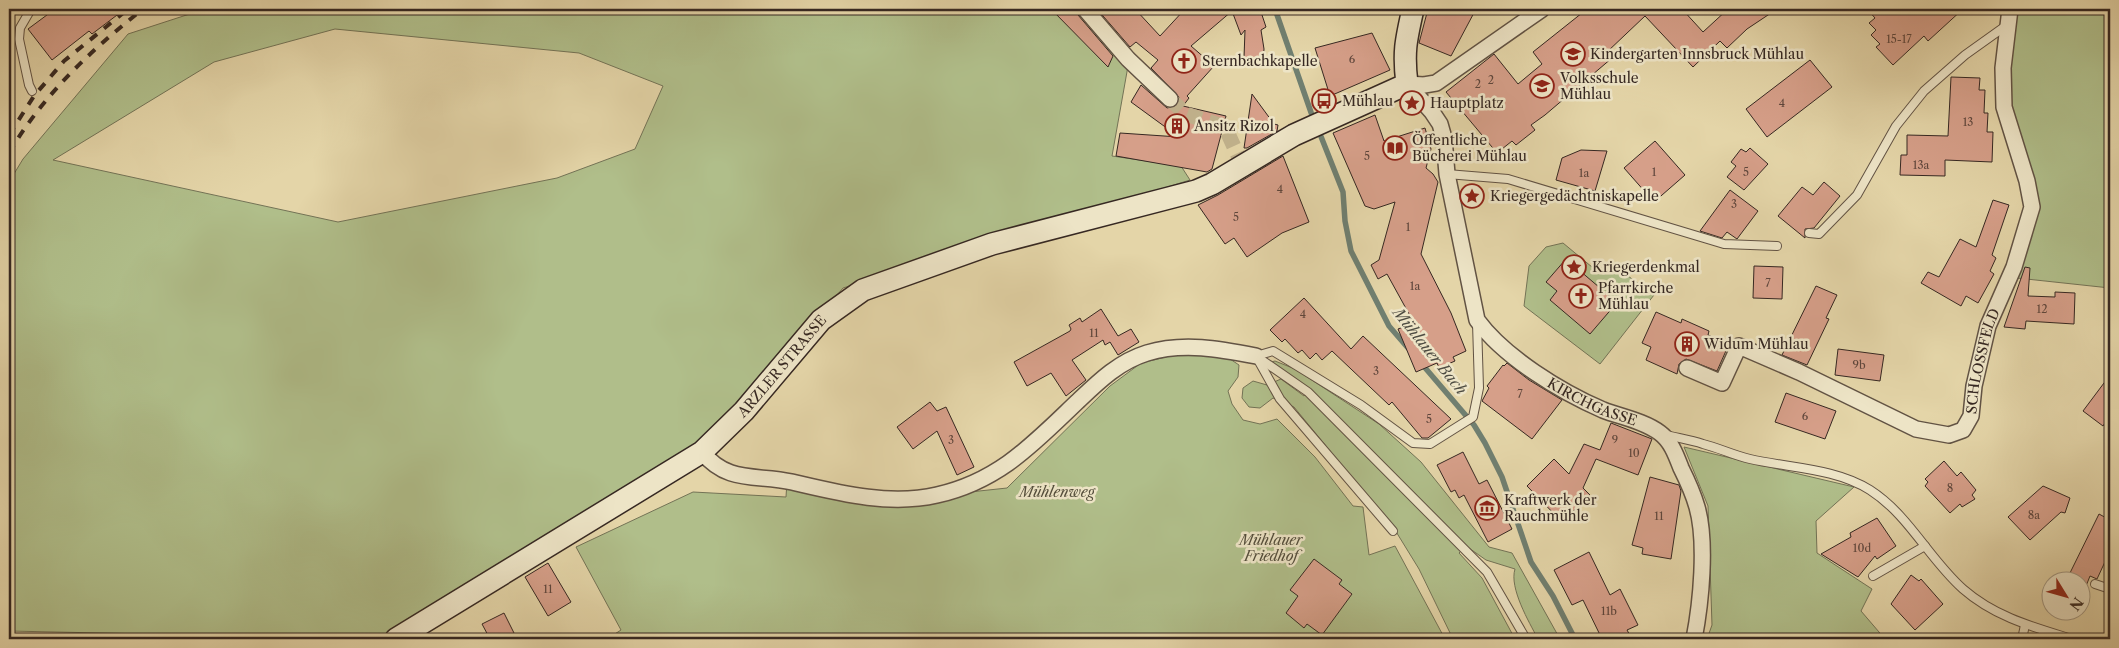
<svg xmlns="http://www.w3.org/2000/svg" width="2119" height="648" font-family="'Libre Caslon Text',serif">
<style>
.green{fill:#b0be8a;stroke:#737356;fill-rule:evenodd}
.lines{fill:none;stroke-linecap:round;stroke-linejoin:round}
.stream{stroke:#707f70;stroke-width:5.5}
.building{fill:#d69f89;stroke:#362822}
.minor-tunnel{stroke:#c1b28d;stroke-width:15;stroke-dasharray:15 8;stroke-linecap:butt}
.service-casing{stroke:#625344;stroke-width:10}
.minor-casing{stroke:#625344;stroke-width:18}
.secondary-casing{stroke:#362822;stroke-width:24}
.service{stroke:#ede4c6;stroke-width:8}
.minor{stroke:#ede4c6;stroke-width:15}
.secondary{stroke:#ede4c6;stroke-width:21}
.rail{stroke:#362822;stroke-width:4;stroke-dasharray:9 9;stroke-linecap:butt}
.labels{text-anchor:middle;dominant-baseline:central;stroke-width:5;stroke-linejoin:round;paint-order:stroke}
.number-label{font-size:11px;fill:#5e463c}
.poi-label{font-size:14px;fill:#362822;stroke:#ede4c6;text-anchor:start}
.street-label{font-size:14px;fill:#362822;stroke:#ede4c6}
.park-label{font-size:14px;font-style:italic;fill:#544e3c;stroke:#ede4c6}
.water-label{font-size:15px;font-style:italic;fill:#4e4c42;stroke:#ede4c6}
</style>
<rect width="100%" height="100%" fill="#e4d5a8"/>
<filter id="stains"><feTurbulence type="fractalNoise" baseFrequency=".004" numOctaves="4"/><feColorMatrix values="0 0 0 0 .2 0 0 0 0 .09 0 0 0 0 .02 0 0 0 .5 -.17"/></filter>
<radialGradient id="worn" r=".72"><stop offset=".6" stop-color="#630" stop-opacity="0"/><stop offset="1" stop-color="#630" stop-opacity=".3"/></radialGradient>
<!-- green -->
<g class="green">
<path d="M205,9H1077L1128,66L1112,156L1181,166L1190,180L843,288L702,452L379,639L9,631V237L13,229L9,235V182L23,159L128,34ZM335,29L579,53L663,86L635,149L557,178L338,222L53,160L214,62Z"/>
<polygon points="2016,9 2110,9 2110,288 2017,278 2035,216 2011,115 2006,76"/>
<polygon points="1563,243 1598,272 1604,265 1609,268 1613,265 1654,295 1600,364 1524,306 1529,266 1546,247"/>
<polygon points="1205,353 1227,357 1239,365 1238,377 1228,391 1232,404 1243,420 1260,424 1277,419 1315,457 1353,506 1363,507 1369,555 1395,546 1445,639 607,639 621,630 576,547 693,492 786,497 787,481 905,499 1007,488 1110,386 1141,363 1178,354"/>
<path d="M1275,361L1295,369L1379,424L1421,462L1489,547L1512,553L1560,639H1538C1529,622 1509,588 1515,569L1486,560L1466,546L1459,553L1482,578L1515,639H1453L1419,569L1395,530L1294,407L1273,398L1260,408L1249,407L1242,398L1243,388L1253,381L1267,385L1281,379L1304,396L1310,390L1271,362Z"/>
<polygon points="1684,447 1854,487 1816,521 1817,553 1872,589 1861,611 1885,639 1707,639 1712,625 1708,506"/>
</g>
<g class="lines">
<!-- stream -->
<g class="stream">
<polyline points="1275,9 1314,121"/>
<polyline points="1318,129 1343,192 1345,221 1351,251 1389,326 1408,348"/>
<polyline points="1421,363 1474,425 1485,443 1502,477 1531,562 1553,596 1575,639"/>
</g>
</g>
<!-- building -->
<g class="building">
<polygon points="55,9 125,9 92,34 89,31 52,60 28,29"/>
<polygon points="1051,9 1076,9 1078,15 1113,56 1108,67"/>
<polygon points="1097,9 1135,9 1160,36 1185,9 1264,9 1261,12 1266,27 1261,30 1264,49 1263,62 1244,58 1245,30 1241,35 1232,11 1191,46 1214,66 1187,96 1189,98 1183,106 1226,116 1212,169 1207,172 1116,156 1120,133 1179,137 1131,102 1141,85 1167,108 1176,106 1179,97 1151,68 1158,60 1136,42 1130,47"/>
<polygon points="1428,9 1476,9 1451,56 1419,43"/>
<polygon points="1587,9 1682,9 1703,32 1728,9 1777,9 1747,29 1727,48 1720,41 1693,67 1645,16 1607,52 1612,58 1545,115 1531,125 1535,130 1516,145 1512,141 1497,153 1446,92 1494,54 1518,84 1542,64 1533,52"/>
<polygon points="1867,9 1963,9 1928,41 1924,36 1893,65 1876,47 1880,44 1871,35 1876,30 1869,23 1875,18"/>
<polygon points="1372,33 1390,70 1330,96 1315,48"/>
<polygon points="1810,60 1832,87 1767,137 1746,109"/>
<polygon points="1951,77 1980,78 1979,90 1985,90 1984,113 1988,113 1987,132 1993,132 1992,162 1945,160 1945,176 1900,175 1901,155 1907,155 1907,135 1948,136"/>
<polygon points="1252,94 1274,124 1278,125 1277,131 1247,148 1244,148"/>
<polygon points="1375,115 1384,141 1425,128 1431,149 1426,168 1433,174 1438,182 1421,254 1451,313 1466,351 1453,357 1455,361 1439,368 1437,363 1416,372 1398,329 1414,323 1387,274 1378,279 1371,265 1379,260 1395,202 1374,209 1365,206 1333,133"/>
<polygon points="1655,141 1685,175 1654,202 1624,168"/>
<polygon points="1750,148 1768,164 1744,190 1727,177 1736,166 1731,162 1741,149 1746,152"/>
<polygon points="1581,150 1607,151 1595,191 1556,180 1562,158"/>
<polygon points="1283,156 1309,222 1282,233 1247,257 1234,238 1225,244 1198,205 1218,195"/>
<polygon points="1824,182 1840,196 1814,228 1805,229 1805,238 1778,216 1802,187 1813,195"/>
<polygon points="1730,190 1758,211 1737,239 1727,232 1722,238 1700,231"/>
<polygon points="1993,200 2009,205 1992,255 1996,258 1990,271 1994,274 1978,303 1966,296 1961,306 1921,283 1928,272 1939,277 1960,239 1976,247"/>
<polygon points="1566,259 1613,299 1614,306 1590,334 1550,300 1557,291 1546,282"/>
<polygon points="1754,266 1783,267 1782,299 1753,298"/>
<polygon points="2025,267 2030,268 2028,296 2055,297 2055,292 2075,293 2074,324 2026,321 2025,329 2004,327"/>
<polygon points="1816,286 1837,295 1826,318 1829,319 1807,365 1782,355"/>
<polygon points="1304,298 1351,349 1363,336 1451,419 1428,438 1422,438 1392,402 1389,405 1332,351 1322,360 1316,353 1310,359 1302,350 1298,353 1285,339 1282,342 1270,330"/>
<polygon points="1101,309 1118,336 1131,329 1139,342 1118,355 1110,342 1105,345 1103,340 1072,360 1086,380 1066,396 1051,373 1027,386 1014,362 1070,331 1071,329 1069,325 1080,318 1082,322"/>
<polygon points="1656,312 1681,323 1682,319 1709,331 1708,335 1729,344 1717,371 1686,359 1679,364 1677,374 1646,360 1651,347 1642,343"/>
<polygon points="1838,349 1884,355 1880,381 1835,375"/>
<polygon points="1507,363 1529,380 1562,400 1532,439 1482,401 1489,388 1487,386 1503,365 1504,366"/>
<polygon points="2110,375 2110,415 2103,426 2083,411"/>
<polygon points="1786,393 1836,411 1825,439 1775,422"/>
<polygon points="930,402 937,411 946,407 974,467 957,475 937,431 913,449 897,427"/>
<polygon points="1611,423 1652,439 1638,475 1596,459 1583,488 1590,495 1562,522 1527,486 1554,459 1569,474 1584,444 1600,450"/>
<polygon points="1463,452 1479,484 1487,480 1512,529 1488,542 1464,495 1459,498 1455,490 1451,492 1437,465"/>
<polygon points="1944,461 1957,476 1961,472 1976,490 1972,495 1975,499 1962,507 1960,504 1950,513 1925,486 1928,482 1925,479"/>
<polygon points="1650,477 1679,485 1681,491 1671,559 1642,554 1643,548 1632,545"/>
<polygon points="2043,486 2070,498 2065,513 2061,512 2030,540 2008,517"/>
<polygon points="2099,514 2110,520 2110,551 2097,579 2090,576 2086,586 2082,584 2082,580 2074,580 2068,577"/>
<polygon points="1877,518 1896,546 1877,559 1875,556 1858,577 1821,554 1851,537 1850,533"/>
<polygon points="1589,552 1610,595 1620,589 1638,625 1627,630 1632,639 1602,639 1583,600 1572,605 1554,570"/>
<polygon points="1314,559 1342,580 1339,584 1352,594 1322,635 1307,624 1304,628 1286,613 1298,596 1290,590"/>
<polygon points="548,563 571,602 548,616 525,577"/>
<polygon points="1911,575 1919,581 1921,579 1943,604 1915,630 1891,604"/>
<polygon points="504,613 517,639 490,639 482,624"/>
</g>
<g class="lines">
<!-- minor-tunnel -->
<polyline class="minor-tunnel" points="1170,99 1186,114 1225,127 1242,164"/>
<!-- service casing -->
<g class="service-casing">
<g id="service">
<polyline points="31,9 20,28 19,39 29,85 32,91"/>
<polyline points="1447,174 1508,179 1724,244 1777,246"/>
<polyline points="1809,233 1819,234 1857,195 1896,126 1924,91 1965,55 2007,25"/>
<polyline points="1256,356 1308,392 1487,572 1526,639"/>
<polyline points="1256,356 1273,351 1361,405 1413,443 1430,444 1473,417 1479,388 1477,323"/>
<polyline points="1257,358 1280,399 1393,531"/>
<path d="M1666,435C1678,438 1691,440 1703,444C1719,448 1733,455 1750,459C1789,468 1835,468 1870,490C1909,515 1929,559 1963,589C1995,617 2033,627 2072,639"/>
<polyline points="1873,576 1925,546"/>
<polyline points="2095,584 2110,589"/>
<polyline points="2022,639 2025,625"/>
</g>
</g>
<!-- minor casing -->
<g class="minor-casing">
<g id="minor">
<polyline points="1085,9 1128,59 1170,99"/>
<path id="s1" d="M1407,84L1432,112L1440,124L1444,138L1447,174L1477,320C1504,357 1561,392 1603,410C1621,417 1644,421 1660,433C1671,441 1676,455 1681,468C1687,480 1693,493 1697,507C1707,542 1701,603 1694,639"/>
<polyline points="1407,84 1424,85 1436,83 1542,9"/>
<path id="s2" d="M1687,368L1722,383L1739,346L1799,372L1916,429L1949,435L1963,430L1971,416L1974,386L1988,326L2014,267L2032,207L2027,181L2004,107L2003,68L2010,9"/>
<path d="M702,452C728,484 756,474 792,482C839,493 889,506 937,495C999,481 1033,444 1077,402C1098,382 1118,362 1147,353C1183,342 1220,349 1256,356"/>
</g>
</g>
<!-- secondary casing -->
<g class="secondary-casing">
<g id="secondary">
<path id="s3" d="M396,639L702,452L744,411L821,320L863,290L992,244L1196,191L1212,184L1294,135L1407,84C1403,52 1406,40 1413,9"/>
</g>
</g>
<!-- service -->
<use href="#service" class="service"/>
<!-- minor -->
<use href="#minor" class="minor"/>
<!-- secondary -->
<use href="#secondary" class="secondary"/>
<!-- rail -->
<g class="rail">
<polyline points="9,135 34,96 64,61 128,9"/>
<path d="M9,153C43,95 91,50 143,9"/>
</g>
</g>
<!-- icons -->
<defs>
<g id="school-ring" transform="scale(1.25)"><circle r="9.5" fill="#ede4c6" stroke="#8f2418" stroke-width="1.5"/><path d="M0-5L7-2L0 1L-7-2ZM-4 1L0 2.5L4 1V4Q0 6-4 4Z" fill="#8f2418"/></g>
<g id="church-ring" transform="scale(1.25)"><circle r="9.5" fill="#ede4c6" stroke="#8f2418" stroke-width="1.5"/><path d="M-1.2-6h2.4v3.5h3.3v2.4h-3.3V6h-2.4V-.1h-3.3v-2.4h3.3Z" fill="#8f2418"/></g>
<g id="bus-ring" transform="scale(1.25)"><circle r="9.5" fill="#ede4c6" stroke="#8f2418" stroke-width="1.5"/><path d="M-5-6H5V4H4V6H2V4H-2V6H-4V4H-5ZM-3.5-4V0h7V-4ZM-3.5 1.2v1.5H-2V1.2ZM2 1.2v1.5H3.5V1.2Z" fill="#8f2418"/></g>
<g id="sight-ring" transform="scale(1.25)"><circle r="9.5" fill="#ede4c6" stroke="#8f2418" stroke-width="1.5"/><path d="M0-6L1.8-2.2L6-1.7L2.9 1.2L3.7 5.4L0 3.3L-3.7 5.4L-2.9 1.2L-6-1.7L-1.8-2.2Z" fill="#8f2418"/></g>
<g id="building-ring" transform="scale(1.25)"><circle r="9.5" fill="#ede4c6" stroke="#8f2418" stroke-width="1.5"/><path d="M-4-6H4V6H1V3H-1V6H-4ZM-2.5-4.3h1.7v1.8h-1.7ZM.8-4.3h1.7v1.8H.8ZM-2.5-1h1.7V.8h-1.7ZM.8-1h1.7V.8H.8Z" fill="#8f2418"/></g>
<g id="library-ring" transform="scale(1.25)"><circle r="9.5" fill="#ede4c6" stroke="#8f2418" stroke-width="1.5"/><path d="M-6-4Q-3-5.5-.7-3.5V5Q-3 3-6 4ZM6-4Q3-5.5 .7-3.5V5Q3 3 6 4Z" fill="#8f2418"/></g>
<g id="museum-ring" transform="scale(1.25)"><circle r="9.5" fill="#ede4c6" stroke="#8f2418" stroke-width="1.5"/><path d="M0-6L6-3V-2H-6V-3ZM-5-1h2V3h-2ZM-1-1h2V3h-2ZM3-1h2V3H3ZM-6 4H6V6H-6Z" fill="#8f2418"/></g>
</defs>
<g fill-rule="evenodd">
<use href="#school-ring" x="1573" y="54"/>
<use href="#church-ring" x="1184" y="61"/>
<use href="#school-ring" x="1542" y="86"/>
<use href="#bus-ring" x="1324" y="101"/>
<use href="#sight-ring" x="1412" y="103"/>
<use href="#building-ring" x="1177" y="126"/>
<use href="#library-ring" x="1395" y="148"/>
<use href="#sight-ring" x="1472" y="196"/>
<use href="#sight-ring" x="1574" y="267"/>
<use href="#church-ring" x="1581" y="296"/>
<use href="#building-ring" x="1687" y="344"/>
<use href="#museum-ring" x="1487" y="508"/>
</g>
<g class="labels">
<!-- number labels -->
<g class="number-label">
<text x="1899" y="39">15-17</text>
<text x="1352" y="59">6</text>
<text x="1491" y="80">2</text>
<text x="1478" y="84">2</text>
<text x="1782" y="103">4</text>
<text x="1968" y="122">13</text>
<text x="1367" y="156">5</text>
<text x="1921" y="165">13a</text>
<text x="1654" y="172">1</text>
<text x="1746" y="172">5</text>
<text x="1584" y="173">1a</text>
<text x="1280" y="189">4</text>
<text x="1734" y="204">3</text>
<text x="1236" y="217">5</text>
<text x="1408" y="227">1</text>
<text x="1768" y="283">7</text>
<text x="1415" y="286">1a</text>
<text x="2042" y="309">12</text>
<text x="1303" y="314">4</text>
<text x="1094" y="333">11</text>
<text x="1859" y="365">9b</text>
<text x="1376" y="371">3</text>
<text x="1520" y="394">7</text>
<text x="1805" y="416">6</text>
<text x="1429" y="419">5</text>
<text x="951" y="440">3</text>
<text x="1615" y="440">9</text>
<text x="1634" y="453">10</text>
<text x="1950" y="488">8</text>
<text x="2034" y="515">8a</text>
<text x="1659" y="516">11</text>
<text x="1862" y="548">10d</text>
<text x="548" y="589">11</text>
<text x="1609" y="611">11b</text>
</g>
<!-- poi labels -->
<g class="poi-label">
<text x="1590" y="54">Kindergarten Innsbruck Mühlau</text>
<text x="1202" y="61">Sternbachkapelle</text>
<text x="1560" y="78">Volksschule<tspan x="1560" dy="16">Mühlau</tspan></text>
<text x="1342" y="101">Mühlau</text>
<text x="1430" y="103">Hauptplatz</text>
<text x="1194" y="126">Ansitz Rizol</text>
<text x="1412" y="140">Öffentliche<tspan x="1412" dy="16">Bücherei Mühlau</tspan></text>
<text x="1490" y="196">Kriegergedächtniskapelle</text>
<text x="1592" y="267">Kriegerdenkmal</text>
<text x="1598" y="288">Pfarrkirche<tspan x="1598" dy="16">Mühlau</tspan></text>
<text x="1704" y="344">Widum Mühlau</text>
<text x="1504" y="500">Kraftwerk der<tspan x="1504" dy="16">Rauchmühle</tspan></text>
</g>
<!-- street labels -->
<g class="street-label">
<text stroke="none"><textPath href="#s2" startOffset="395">SCHLOSSFELD</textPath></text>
<text stroke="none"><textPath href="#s3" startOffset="476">ARZLER STRASSE</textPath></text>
<text stroke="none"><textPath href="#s1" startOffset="395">KIRCHGASSE</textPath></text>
</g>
<!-- park labels -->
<g class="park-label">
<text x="1057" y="492">Mühlenweg</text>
<text x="1271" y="540">Mühlauer<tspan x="1271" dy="16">Friedhof</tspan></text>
</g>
<!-- water labels -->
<g class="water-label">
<text transform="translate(1430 351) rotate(51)">Mühlauer Bach</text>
</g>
</g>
<!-- margin -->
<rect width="2119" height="648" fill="none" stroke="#e4d5a8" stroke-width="30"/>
<rect x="10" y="10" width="2099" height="628" fill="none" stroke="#362822" stroke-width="2.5"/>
<rect x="15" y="15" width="2089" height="618" fill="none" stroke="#362822"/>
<!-- north arrow -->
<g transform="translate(2066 596) rotate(127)"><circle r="24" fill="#ede4c6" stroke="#a49984"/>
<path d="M0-4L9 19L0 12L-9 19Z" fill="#8f2418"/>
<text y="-8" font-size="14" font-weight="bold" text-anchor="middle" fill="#362822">N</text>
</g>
<rect width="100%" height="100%" filter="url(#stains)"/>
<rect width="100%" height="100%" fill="url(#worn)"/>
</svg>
